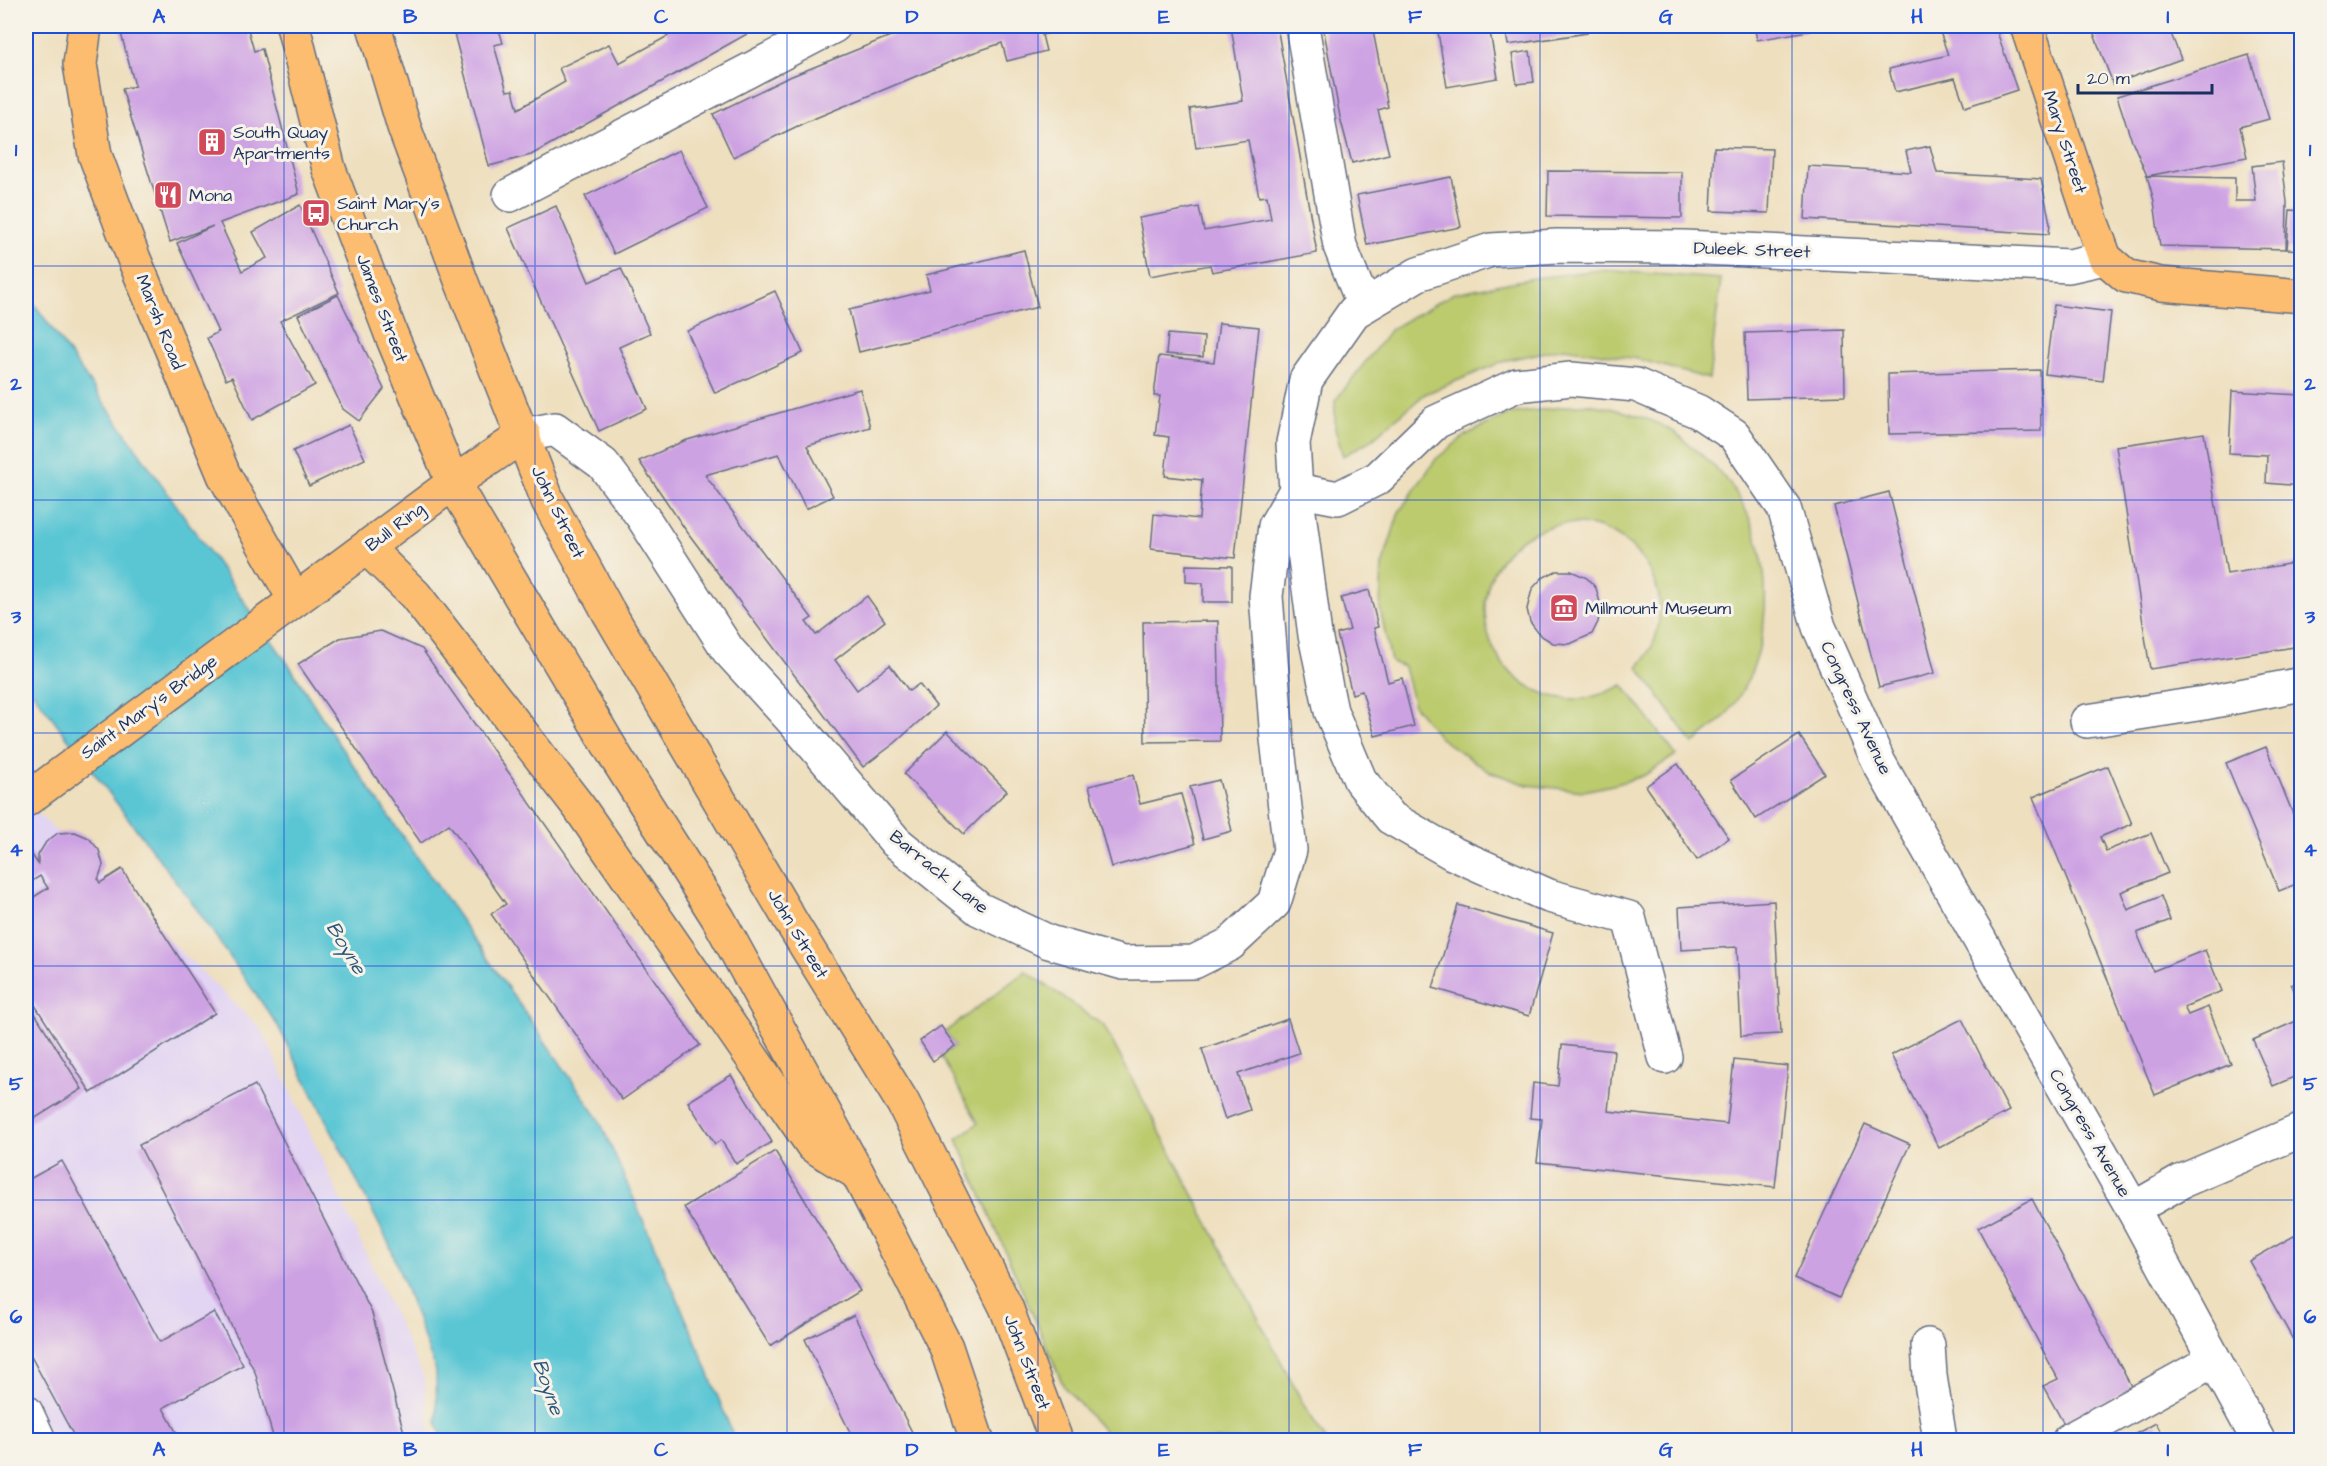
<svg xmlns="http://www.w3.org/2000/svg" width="2327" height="1466" font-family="'Architects Daughter',sans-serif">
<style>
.built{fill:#e2d4f3}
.green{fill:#bccb6e;stroke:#6c7d66;stroke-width:1.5}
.water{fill:#5ac6d4;stroke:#3a7a99;stroke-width:1.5}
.building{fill:#cda2e3}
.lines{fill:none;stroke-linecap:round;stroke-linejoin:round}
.minor-casing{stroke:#656d80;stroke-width:36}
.major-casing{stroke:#656d80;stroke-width:36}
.minor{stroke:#fff;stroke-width:33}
.major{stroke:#fcbd6f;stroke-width:33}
.grid{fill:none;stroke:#1d4ed8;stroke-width:1.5;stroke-opacity:0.55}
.labels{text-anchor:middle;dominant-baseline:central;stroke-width:6;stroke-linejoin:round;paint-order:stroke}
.poi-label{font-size:18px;fill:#1b2f5e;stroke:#f7f3e8;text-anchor:start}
.street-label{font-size:18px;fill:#1b2f5e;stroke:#f7f3e8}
.water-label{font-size:20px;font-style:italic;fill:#2b557c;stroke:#f7f3e8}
.neatline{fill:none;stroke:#1d4ed8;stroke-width:2}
.grid-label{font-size:20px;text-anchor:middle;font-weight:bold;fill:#1d4ed8}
</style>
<rect width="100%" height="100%" fill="#f7f3e8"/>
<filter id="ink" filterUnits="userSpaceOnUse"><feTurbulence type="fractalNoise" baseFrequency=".0167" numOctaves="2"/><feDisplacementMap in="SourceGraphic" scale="12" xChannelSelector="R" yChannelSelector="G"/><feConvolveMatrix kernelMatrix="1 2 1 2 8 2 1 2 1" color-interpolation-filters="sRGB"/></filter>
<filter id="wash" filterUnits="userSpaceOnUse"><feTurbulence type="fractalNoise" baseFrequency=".008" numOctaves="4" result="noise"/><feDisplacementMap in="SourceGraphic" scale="24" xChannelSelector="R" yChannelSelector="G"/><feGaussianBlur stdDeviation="1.35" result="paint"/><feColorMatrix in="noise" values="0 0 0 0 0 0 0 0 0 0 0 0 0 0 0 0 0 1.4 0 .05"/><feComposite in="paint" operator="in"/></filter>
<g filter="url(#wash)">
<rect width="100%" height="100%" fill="#eedfbe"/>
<!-- built -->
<polygon class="built" points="26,802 262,1030 424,1378 431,1440 26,1440"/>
<!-- green -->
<g class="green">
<polygon points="1600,270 1721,279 1709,379 1638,359 1564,348 1507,360 1425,394 1370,441 1343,456 1335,429 1335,401 1391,329 1454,293 1534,278"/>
<path d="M1588,404C1617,409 1648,416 1674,432C1681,436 1688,444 1695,449C1713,464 1731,482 1742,503C1777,568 1773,655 1727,714C1718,725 1703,734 1693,744L1638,667C1655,648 1660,629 1660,605C1659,589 1653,575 1644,562C1588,482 1464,537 1488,633C1499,675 1537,700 1580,699C1594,698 1610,691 1623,685L1676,755L1643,776L1617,784L1584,791L1527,785L1488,771L1440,738L1414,706L1404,667L1391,662L1380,608L1382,566L1399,512L1436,459L1466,435L1508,414Z"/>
<polygon points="1026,971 1104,1026 1305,1407 1326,1440 1112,1440 1064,1387 957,1139 978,1123 941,1056 955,1046 945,1032"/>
</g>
<!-- water -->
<polygon class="water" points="26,292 291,668 338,743 599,1119 697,1344 735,1440 443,1440 437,1424 436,1371 390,1246 278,1026 196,908 26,683"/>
<g id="blocks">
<!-- building -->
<g class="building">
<polygon points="119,26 247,26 254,51 262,49 299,194 220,223 242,271 267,258 253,232 300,205 339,293 280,321 315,385 252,420 232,377 226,380 207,338 218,332 177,243 213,226 170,242 122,89 135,86"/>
<polygon points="452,26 498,26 503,43 494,45 507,91 513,90 518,109 565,82 559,68 609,44 619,63 668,36 662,26 751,26 754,30 531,155 489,166"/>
<polygon points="915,26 1075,26 1042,35 1046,51 1007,61 1002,43 972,53 806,122 733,157 713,114 787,78"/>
<polygon points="1231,26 1277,26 1317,253 1212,272 1210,265 1150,276 1139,218 1199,207 1204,231 1271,219 1267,196 1259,197 1248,140 1196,148 1190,109 1243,101"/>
<polygon points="1323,26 1372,26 1388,107 1378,110 1389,154 1352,163 1340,117"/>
<polygon points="1437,26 1489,26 1498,78 1447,87"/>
<polygon points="1505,26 1586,26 1587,33 1508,45"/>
<polygon points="1754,26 1807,26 1808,31 1757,40"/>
<polygon points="1938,26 1995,26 2017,90 1965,107 1955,78 1895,92 1889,69 1948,55"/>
<polygon points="2091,26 2168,26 2181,59 2113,84"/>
<polygon points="1530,51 1534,82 1517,84 1512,54"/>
<polygon points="2249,55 2269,119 2240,127 2247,157 2147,176 2235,178 2235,201 2256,201 2252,166 2282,162 2287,202 2286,249 2160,246 2154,201 2147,176 2129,133 2117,96"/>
<polygon points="1930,146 1937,173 2041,179 2050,223 2049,234 1805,219 1808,166 1911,172 1906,151"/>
<polygon points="1714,147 1772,149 1769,213 1711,211"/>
<polygon points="679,150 708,208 614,254 585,196"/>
<polygon points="1548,171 1682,172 1682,218 1547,216"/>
<polygon points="1451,177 1461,227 1367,245 1357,195"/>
<polygon points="556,206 589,282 621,268 650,333 619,347 647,409 599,431 508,228"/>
<polygon points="2290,210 2301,211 2301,250 2287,249"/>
<polygon points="1024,250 1038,307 859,352 849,310 930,290 926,275"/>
<polygon points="775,291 803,353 715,393 687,331"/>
<polygon points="338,295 384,389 359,421 343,409 298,315"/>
<polygon points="2054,305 2111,312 2103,381 2045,374"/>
<polygon points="1219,323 1259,327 1235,558 1151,549 1154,514 1199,519 1202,480 1165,476 1169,437 1155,435 1160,396 1154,396 1159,356 1214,362"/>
<polygon points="1844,330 1845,396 1747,399 1745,333"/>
<polygon points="1168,334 1204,337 1203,357 1166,354"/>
<polygon points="2040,370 2041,431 1889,434 1888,374"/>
<polygon points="860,389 870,427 807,446 833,496 806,509 779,454 705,475 812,618 806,622 816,635 867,596 885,621 835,660 857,690 890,665 909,691 919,684 936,706 895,743 863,767 685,529 639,461 684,441"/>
<polygon points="2232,391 2301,395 2301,486 2266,483 2267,455 2229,453"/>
<polygon points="349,425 365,459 309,486 293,451"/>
<polygon points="2204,433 2227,574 2301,562 2301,646 2150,669 2116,446"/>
<polygon points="1889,492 1935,673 1879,687 1834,506"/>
<polygon points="1186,565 1232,566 1232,602 1203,602 1203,583 1186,582"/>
<polygon points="1556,571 1571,571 1587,578 1596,588 1601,606 1598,622 1592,634 1570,644 1553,643 1540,635 1530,622 1527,609 1532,589 1542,578"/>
<polygon points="1369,590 1378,627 1374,628 1388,682 1402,678 1414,726 1375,736 1362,691 1352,694 1337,634 1350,630 1341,598"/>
<polygon points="1218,621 1220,741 1145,742 1143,622"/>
<polygon points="381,631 422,649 700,1045 622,1100 491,914 506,904 449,824 421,843 298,664 340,638"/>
<polygon points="947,731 1007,791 964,834 904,774"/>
<polygon points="1799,735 1825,774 1756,819 1731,780"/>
<polygon points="2266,747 2301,834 2301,882 2279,891 2226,763"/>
<polygon points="1678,764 1729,838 1697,860 1646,786"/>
<polygon points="2108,766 2132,824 2100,837 2106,851 2151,833 2168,873 2121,892 2128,910 2161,896 2170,920 2137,933 2153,971 2205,950 2222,991 2184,1007 2188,1015 2208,1007 2231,1064 2155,1095 2033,797"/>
<polygon points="1133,775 1140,804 1181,794 1195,844 1111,867 1089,786"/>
<polygon points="1219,780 1232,831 1203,839 1190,787"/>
<polygon points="75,832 89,838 99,850 103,865 98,880 100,883 122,869 215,1013 91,1093 26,991 26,902 48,888 40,876 26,885 26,846 38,864 38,855 46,842 58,833"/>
<polygon points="1774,901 1781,1034 1741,1036 1737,947 1681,950 1679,907"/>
<polygon points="1458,905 1553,933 1529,1016 1433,988"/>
<polygon points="2301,980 2301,1010 2291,985"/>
<polygon points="26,999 82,1089 26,1124"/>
<polygon points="1288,1019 1299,1053 1238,1074 1250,1110 1225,1119 1202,1049"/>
<polygon points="1962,1019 2009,1111 1939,1148 1891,1055"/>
<polygon points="2301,1019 2301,1074 2273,1086 2253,1040"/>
<polygon points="941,1026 955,1046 933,1061 920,1041"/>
<polygon points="1562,1045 1614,1051 1608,1111 1727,1124 1734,1060 1788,1066 1775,1187 1537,1162 1542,1119 1530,1118 1533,1083 1558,1086"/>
<polygon points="731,1075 772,1142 736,1164 721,1140 715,1144 688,1102"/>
<polygon points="255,1085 372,1313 406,1440 274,1440 255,1372 139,1145"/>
<polygon points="1865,1124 1910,1144 1839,1298 1794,1278"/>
<polygon points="775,1151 860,1291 770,1346 684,1207"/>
<polygon points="62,1161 160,1342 214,1312 243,1365 163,1408 179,1437 172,1440 76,1440 26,1347 26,1181"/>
<polygon points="2032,1199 2132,1388 2064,1424 2043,1386 2058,1379 1978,1228"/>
<polygon points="2301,1232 2301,1354 2249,1261"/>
<polygon points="854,1315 884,1377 916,1440 854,1440 835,1402 805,1339"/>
<polygon points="2156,1423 2165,1440 2124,1440"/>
</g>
</g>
</g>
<g filter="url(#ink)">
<use href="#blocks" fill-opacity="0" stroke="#656d80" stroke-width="1.5"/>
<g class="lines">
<!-- minor casing -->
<g class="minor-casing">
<g id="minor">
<polyline points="1302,26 1340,246 1364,306"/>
<polyline points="510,195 834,26"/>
<polyline points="2105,258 2069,266 1684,247 1557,246 1491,250 1418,274 1354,312 1306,380 1293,443 1296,490 1338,498 1378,478 1436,422 1517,385 1571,379 1636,385 1699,412 1734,435 1784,508 1819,627 1879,763 2133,1209 2258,1440"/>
<polyline points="524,435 555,429 603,464 642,516 728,650 795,723 896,842 979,909 1049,942 1123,963 1194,962 1230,944 1274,903 1290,850 1277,739 1266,596 1275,526 1296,490"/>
<polyline points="1296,490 1315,635 1331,711 1360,780 1391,818 1452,853 1549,896 1629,918 1665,1057"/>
<polyline points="2087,721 2204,703 2302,684"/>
<polyline points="2133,1209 2182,1181 2302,1130"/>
<polyline points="1928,1345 1930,1376 1940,1440"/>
<polyline points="26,1412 39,1440"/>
<polyline points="2069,1440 2214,1360"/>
</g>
</g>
<!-- major casing -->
<g class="major-casing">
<g id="major">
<polyline points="85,26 80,64 95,155 134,259 224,475 295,600"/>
<polyline points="293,26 329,169 391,334 453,483 617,759 718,918 858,1174 946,1347 977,1440"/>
<polyline points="374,26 404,127 462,283 548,501 608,611 793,925 903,1103 1006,1307 1056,1440"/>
<polyline points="2027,26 2091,220 2105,258 2126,276 2161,284 2302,296"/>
<polyline points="367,548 415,595 579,807 813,1146 857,1173"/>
<polyline points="26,800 453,483 524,435"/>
</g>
</g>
<!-- minor -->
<use href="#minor" class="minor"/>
<!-- major -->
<use href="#major" class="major"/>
</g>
</g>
<!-- grid -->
<path class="grid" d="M284,26V1440M535,26V1440M787,26V1440M1038,26V1440M1289,26V1440M1540,26V1440M1792,26V1440M2043,26V1440M26,266H2302M26,500H2302M26,733H2302M26,966H2302M26,1200H2302"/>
<!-- icons -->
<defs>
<g id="building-square" transform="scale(1.5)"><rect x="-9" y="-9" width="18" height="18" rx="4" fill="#d1495b" stroke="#f7f3e8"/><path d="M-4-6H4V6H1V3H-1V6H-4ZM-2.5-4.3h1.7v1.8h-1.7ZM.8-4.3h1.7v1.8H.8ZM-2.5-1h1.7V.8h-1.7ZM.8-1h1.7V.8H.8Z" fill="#fff"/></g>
<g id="restaurant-square" transform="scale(1.5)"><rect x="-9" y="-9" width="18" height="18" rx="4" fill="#d1495b" stroke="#f7f3e8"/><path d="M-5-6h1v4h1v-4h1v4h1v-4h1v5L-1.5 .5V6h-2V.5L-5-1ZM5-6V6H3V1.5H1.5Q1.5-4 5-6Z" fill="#fff"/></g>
<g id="bus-square" transform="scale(1.5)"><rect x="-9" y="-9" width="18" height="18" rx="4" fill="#d1495b" stroke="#f7f3e8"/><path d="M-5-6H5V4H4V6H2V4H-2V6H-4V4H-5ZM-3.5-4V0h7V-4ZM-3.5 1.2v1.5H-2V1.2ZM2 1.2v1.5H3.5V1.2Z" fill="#fff"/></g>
<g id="museum-square" transform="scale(1.5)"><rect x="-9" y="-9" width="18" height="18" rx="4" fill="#d1495b" stroke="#f7f3e8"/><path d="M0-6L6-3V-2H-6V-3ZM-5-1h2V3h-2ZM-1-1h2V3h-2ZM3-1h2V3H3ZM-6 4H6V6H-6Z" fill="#fff"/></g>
</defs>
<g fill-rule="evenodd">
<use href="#building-square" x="212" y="142"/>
<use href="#restaurant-square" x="168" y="195"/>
<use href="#bus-square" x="316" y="213"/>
<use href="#museum-square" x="1564" y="608"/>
</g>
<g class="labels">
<!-- poi labels -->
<g class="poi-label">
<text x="233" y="132">South Quay<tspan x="233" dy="21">Apartments</tspan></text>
<text x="189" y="195">Mona</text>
<text x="337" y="203">Saint Mary's<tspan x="337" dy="21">Church</tspan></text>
<text x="1585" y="608">Millmount Museum</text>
</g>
<!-- street labels -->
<g class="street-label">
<text transform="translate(2065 142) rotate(72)">Mary Street</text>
<text transform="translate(1752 250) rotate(2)">Duleek Street</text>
<text transform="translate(382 308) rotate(69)">James Street</text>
<text transform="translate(160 322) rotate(68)">Marsh Road</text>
<text transform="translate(558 512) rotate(64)">John Street</text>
<text transform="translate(395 527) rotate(-37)">Bull Ring</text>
<text transform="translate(149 707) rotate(-36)">Saint Mary's Bridge</text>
<text transform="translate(1856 708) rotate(65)">Congress Avenue</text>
<text transform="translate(939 872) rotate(39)">Barrack Lane</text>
<text transform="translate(798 934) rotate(59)">John Street</text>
<text transform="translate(2090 1133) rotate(60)">Congress Avenue</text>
<text transform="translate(1027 1362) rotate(69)">John Street</text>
</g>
<!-- water labels -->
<g class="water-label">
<text transform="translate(346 948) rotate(59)">Boyne</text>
<text transform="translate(548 1387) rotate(71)">Boyne</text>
</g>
</g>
<!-- margin -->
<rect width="2327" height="1466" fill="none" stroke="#f7f3e8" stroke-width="66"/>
<!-- scale -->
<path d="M2078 84v9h134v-9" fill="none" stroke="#1b2f5e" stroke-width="3"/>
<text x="2087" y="84" font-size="18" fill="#1b2f5e" stroke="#f7f3e8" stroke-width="4.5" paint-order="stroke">20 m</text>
<rect x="33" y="33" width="2261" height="1400" class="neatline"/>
<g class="grid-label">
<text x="159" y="23">A</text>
<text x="410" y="23">B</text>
<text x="661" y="23">C</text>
<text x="912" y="23">D</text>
<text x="1164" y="23">E</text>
<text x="1415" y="23">F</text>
<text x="1666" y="23">G</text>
<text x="1917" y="23">H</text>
<text x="2168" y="23">I</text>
<text x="16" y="156">1</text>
<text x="2310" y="156">1</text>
<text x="16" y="390">2</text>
<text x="2310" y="390">2</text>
<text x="16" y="623">3</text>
<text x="2310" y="623">3</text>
<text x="16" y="856">4</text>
<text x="2310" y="856">4</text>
<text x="16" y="1090">5</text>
<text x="2310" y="1090">5</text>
<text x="16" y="1323">6</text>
<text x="2310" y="1323">6</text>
<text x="159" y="1456">A</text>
<text x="410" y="1456">B</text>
<text x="661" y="1456">C</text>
<text x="912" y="1456">D</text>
<text x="1164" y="1456">E</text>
<text x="1415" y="1456">F</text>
<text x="1666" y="1456">G</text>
<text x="1917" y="1456">H</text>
<text x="2168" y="1456">I</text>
</g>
</svg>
